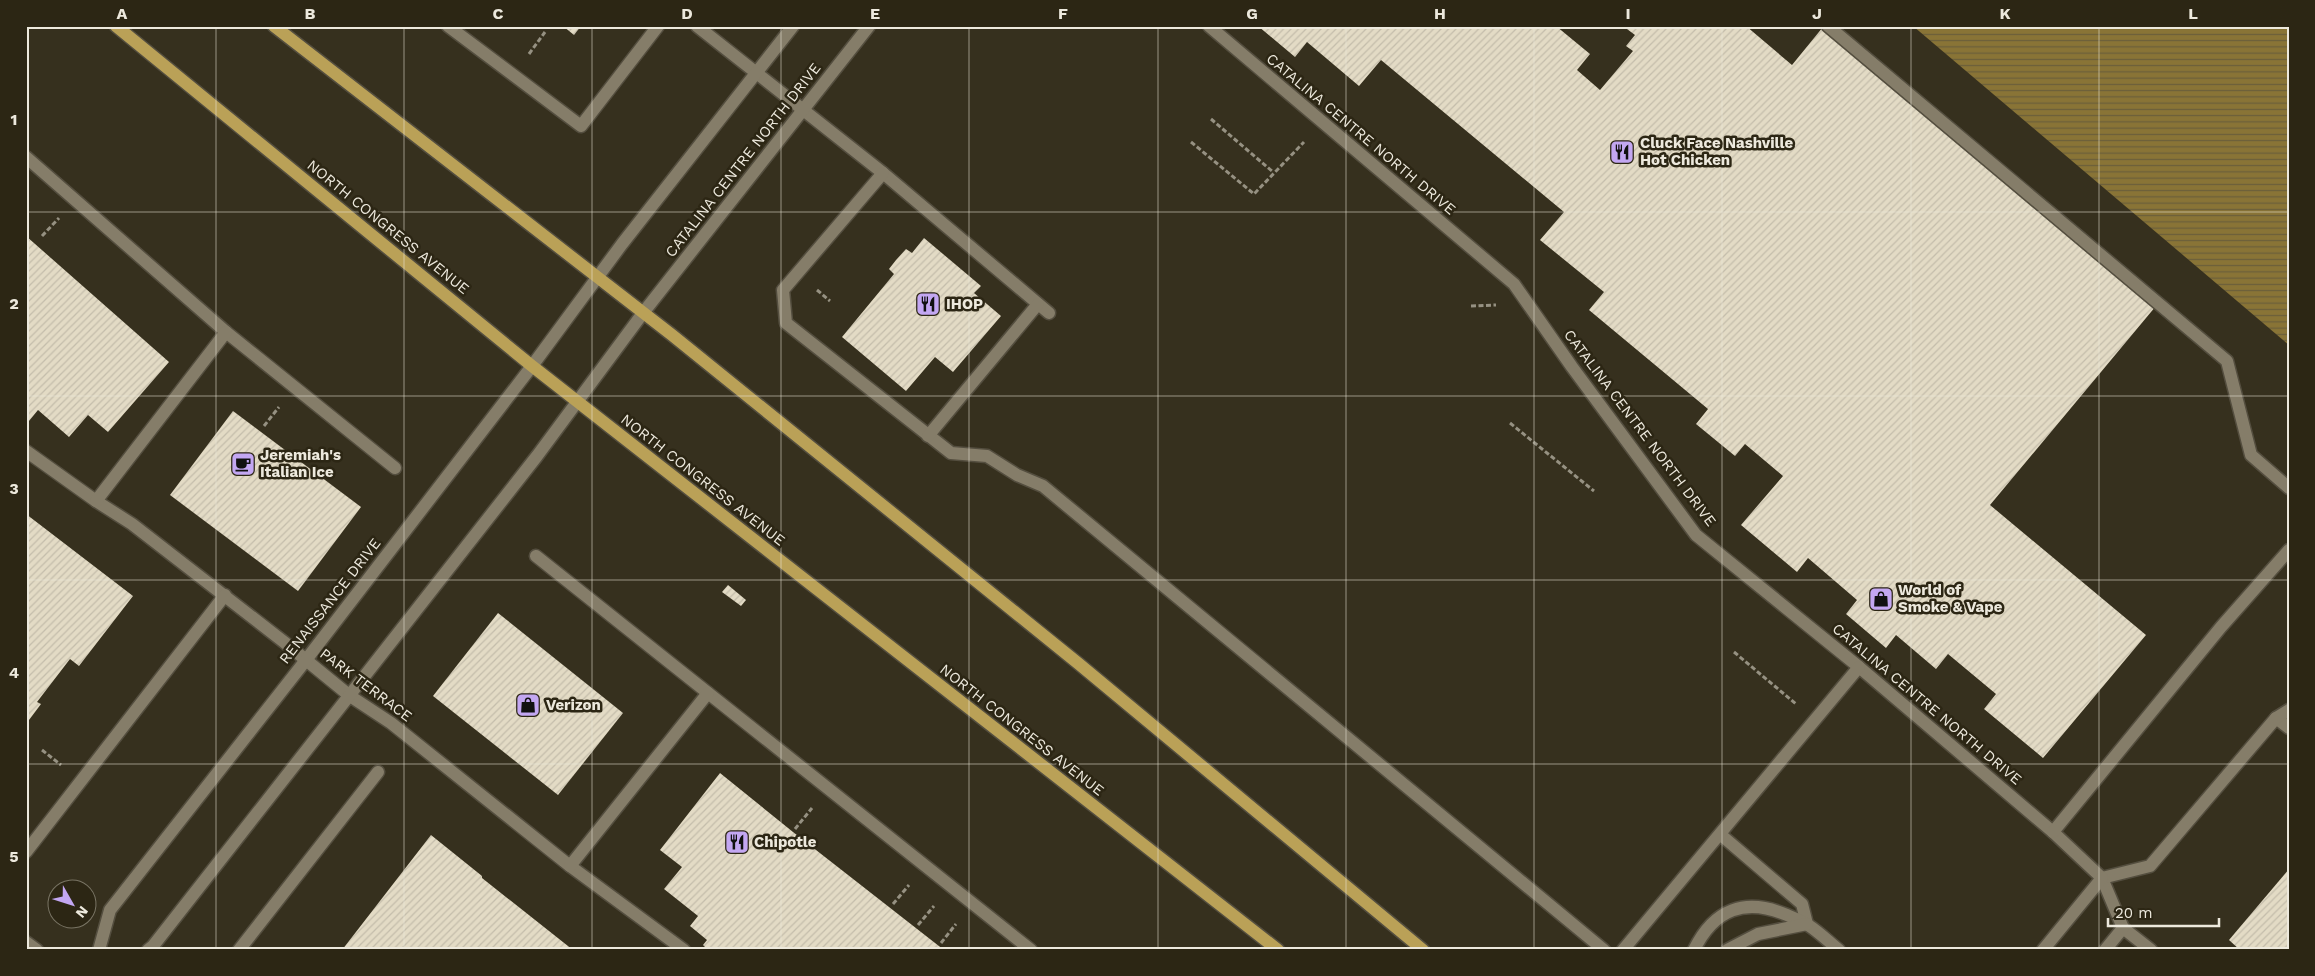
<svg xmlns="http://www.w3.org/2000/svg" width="2315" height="976" font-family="'Work Sans',sans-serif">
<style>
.water{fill:url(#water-rules)}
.building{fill:url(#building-hatch)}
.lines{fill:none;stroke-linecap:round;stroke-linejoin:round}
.minor-casing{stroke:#544e3f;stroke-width:15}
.major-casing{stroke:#544e3f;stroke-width:15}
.path{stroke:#969182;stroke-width:3;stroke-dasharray:5 2.5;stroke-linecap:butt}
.minor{stroke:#857d69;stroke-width:12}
.major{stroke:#baa157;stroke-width:12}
.grid{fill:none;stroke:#ede9dd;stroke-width:1;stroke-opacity:0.55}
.labels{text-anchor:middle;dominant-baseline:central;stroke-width:5;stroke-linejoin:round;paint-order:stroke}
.street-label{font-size:15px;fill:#ede9dd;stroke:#2c2614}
.poi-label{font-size:15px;font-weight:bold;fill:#ede9dd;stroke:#2c2614;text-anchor:start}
.neatline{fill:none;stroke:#ede9dd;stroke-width:2}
.grid-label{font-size:16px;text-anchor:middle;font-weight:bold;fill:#ede9dd}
</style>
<defs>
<pattern id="water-rules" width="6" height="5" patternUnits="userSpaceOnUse" patternTransform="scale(1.25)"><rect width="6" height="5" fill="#897436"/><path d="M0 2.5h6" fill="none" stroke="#6b5f3b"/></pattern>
<pattern id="building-hatch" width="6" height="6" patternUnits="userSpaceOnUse" patternTransform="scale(1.25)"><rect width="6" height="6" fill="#e3dbc5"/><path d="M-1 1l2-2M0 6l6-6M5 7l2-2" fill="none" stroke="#c4bdab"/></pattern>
</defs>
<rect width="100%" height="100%" fill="#36301e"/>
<!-- water -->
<polygon class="water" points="1913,26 2289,26 2289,345"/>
<!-- building -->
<g class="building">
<polygon points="563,26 581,26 574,35"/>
<polygon points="1258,26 1556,26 1590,54 1577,70 1600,90 1633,51 1626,46 1635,35 1627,29 1629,26 1746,26 1792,65 1823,27 2156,306 1990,505 2146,635 2043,758 1984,709 1996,694 1948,654 1936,669 1896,635 1886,648 1846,614 1857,600 1808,558 1797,572 1741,525 1783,476 1745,444 1735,456 1696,424 1708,409 1589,310 1604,292 1540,240 1564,212 1381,60 1359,86 1307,42 1295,57"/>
<polygon points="26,236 169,362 108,432 88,415 69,437 38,410 29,421 26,419"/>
<polygon points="924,238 981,286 974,293 1001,316 953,372 935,357 906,391 842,337 894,274 889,269 896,260 906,249 912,253"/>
<polygon points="233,411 361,507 298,591 170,495"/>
<polygon points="26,514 133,596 79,666 70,659 37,702 41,704 26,724"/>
<polygon points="728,585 746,600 741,606 722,592"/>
<polygon points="498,613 623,713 558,795 433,696"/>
<polygon points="720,773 793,832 944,950 708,950 703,945 707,940 690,926 698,916 664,889 682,867 660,850"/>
<polygon points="431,835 482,876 482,878 573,950 342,950"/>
<polygon points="2289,869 2289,950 2240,950 2229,940"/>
</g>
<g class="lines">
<!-- minor casing -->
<g class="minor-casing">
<g id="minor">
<polyline points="448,26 581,126 658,26"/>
<polyline points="697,26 883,173 1049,313"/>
<polyline points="1209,26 1514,284 1572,367 1696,535 1859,667 2053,832 2102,878 2123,928 2151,950"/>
<polyline points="1828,26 2227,361 2251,455 2289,488"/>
<polyline points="26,157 226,332 395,468"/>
<polyline points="883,173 783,290 786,323 951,453 987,456 1017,475 1043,486 1604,950"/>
<polyline points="928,436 1038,304"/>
<polyline points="26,451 96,501 132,524 284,642 350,696 391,723 570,866 684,950"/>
<polyline points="96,501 226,332"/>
<polyline points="536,556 1031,950"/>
<polyline points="2276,718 2289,728"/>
<polyline points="2053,832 2221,627 2289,550"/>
<polyline points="1721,835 1802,904 1807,924"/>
<polyline points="26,852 225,595"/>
<polyline points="570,866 708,693"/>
<polyline points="2102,878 2150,866 2276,718 2289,710"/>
<polyline points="26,942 37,950"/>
<polyline points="99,950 110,910 306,660 532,366 622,244 793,26"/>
<polyline points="148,950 153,946 537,456 643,313 869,26"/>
<polyline points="239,950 378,772"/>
<polyline points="1623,950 1859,667"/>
<path d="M1694,950C1714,909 1745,897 1787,915C1794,918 1802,921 1808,925C1819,932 1829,942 1839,950"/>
<polyline points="1727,950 1758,934 1807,924"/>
<polyline points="2043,950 2102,878"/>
<polyline points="2105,950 2123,928"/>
</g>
</g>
<!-- major casing -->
<g class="major-casing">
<g id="major">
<polyline points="116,26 532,366 1278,950"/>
<polyline points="274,26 672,335 1079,664 1423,950"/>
</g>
</g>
<!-- path -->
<g class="path">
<polyline points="529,54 545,32"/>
<polyline points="1211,119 1273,172"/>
<polyline points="1191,142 1254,194 1304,142"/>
<polyline points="42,236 59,218"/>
<polyline points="817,290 830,301"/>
<polyline points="1471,306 1496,305"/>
<polyline points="1510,423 1594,491"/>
<polyline points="264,426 279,407"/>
<polyline points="1734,652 1796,704"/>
<polyline points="42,750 61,765"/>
<polyline points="795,829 812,808"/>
<polyline points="893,904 909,885"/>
<polyline points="918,925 934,906"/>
<polyline points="941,943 956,924"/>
</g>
<!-- minor -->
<use href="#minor" class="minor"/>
<!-- major -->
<use href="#major" class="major"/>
</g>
<!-- grid -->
<path class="grid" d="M216,26V950M404,26V950M592,26V950M781,26V950M969,26V950M1158,26V950M1346,26V950M1534,26V950M1722,26V950M1911,26V950M2099,26V950M26,212H2289M26,396H2289M26,580H2289M26,764H2289"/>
<!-- icons -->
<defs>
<g id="restaurant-square" transform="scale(1.25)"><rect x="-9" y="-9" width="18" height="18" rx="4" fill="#c3a7f2" stroke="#2c2614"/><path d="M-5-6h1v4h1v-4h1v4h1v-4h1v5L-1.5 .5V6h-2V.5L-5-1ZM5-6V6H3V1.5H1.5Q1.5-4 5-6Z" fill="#111"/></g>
<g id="cafe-square" transform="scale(1.25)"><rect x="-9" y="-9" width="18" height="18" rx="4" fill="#c3a7f2" stroke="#2c2614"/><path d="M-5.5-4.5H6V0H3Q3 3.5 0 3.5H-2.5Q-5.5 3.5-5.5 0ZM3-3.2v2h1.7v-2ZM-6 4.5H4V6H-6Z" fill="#111"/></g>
<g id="shop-square" transform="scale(1.25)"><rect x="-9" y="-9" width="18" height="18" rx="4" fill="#c3a7f2" stroke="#2c2614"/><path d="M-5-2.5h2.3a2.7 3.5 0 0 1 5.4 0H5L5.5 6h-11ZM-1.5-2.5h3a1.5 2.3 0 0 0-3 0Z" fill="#111"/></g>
</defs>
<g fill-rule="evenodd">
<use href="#restaurant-square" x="1622" y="152"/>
<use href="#restaurant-square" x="928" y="304"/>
<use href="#cafe-square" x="243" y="464"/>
<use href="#shop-square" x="1881" y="599"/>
<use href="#shop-square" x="528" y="705"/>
<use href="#restaurant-square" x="737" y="842"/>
</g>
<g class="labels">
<!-- street labels -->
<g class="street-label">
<text transform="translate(1361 134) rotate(40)">CATALINA CENTRE NORTH DRIVE</text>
<text transform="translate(743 160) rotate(-52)">CATALINA CENTRE NORTH DRIVE</text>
<text transform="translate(388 227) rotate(39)">NORTH CONGRESS AVENUE</text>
<text transform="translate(1640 428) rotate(53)">CATALINA CENTRE NORTH DRIVE</text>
<text transform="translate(703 480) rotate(38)">NORTH CONGRESS AVENUE</text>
<text transform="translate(330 601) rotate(-52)">RENAISSANCE DRIVE</text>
<text transform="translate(366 685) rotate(37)">PARK TERRACE</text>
<text transform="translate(1927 704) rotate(40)">CATALINA CENTRE NORTH DRIVE</text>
<text transform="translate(1022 730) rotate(38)">NORTH CONGRESS AVENUE</text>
</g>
<!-- poi labels -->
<g class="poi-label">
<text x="1640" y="143">Cluck Face Nashville<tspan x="1640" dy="17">Hot Chicken</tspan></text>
<text x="946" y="304">IHOP</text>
<text x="260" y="455">Jeremiah's<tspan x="260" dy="17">Italian Ice</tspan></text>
<text x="1898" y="590">World of<tspan x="1898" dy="17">Smoke &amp; Vape</tspan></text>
<text x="546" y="705">Verizon</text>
<text x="754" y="842">Chipotle</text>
</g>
</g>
<!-- border -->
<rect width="2315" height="976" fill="none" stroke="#2c2614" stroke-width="55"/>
<!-- north arrow -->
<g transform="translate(72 904) rotate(129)"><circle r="24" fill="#2c2614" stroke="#797464"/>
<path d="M0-4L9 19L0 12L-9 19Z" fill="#c3a7f2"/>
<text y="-8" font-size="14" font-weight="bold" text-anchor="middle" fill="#ede9dd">N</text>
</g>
<!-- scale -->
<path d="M2108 918v8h111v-8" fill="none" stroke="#ede9dd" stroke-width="2.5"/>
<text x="2115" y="918" font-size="15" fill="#ede9dd" stroke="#2c2614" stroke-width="4" paint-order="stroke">20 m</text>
<rect x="28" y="28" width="2260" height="920" class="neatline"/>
<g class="grid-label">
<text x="122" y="19">A</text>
<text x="310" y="19">B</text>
<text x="498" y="19">C</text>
<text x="687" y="19">D</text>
<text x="875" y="19">E</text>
<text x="1063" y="19">F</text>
<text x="1252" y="19">G</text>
<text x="1440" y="19">H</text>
<text x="1628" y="19">I</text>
<text x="1817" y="19">J</text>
<text x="2005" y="19">K</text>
<text x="2193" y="19">L</text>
<text x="14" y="125">1</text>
<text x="14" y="309">2</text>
<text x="14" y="494">3</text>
<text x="14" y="678">4</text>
<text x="14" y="862">5</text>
</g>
</svg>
